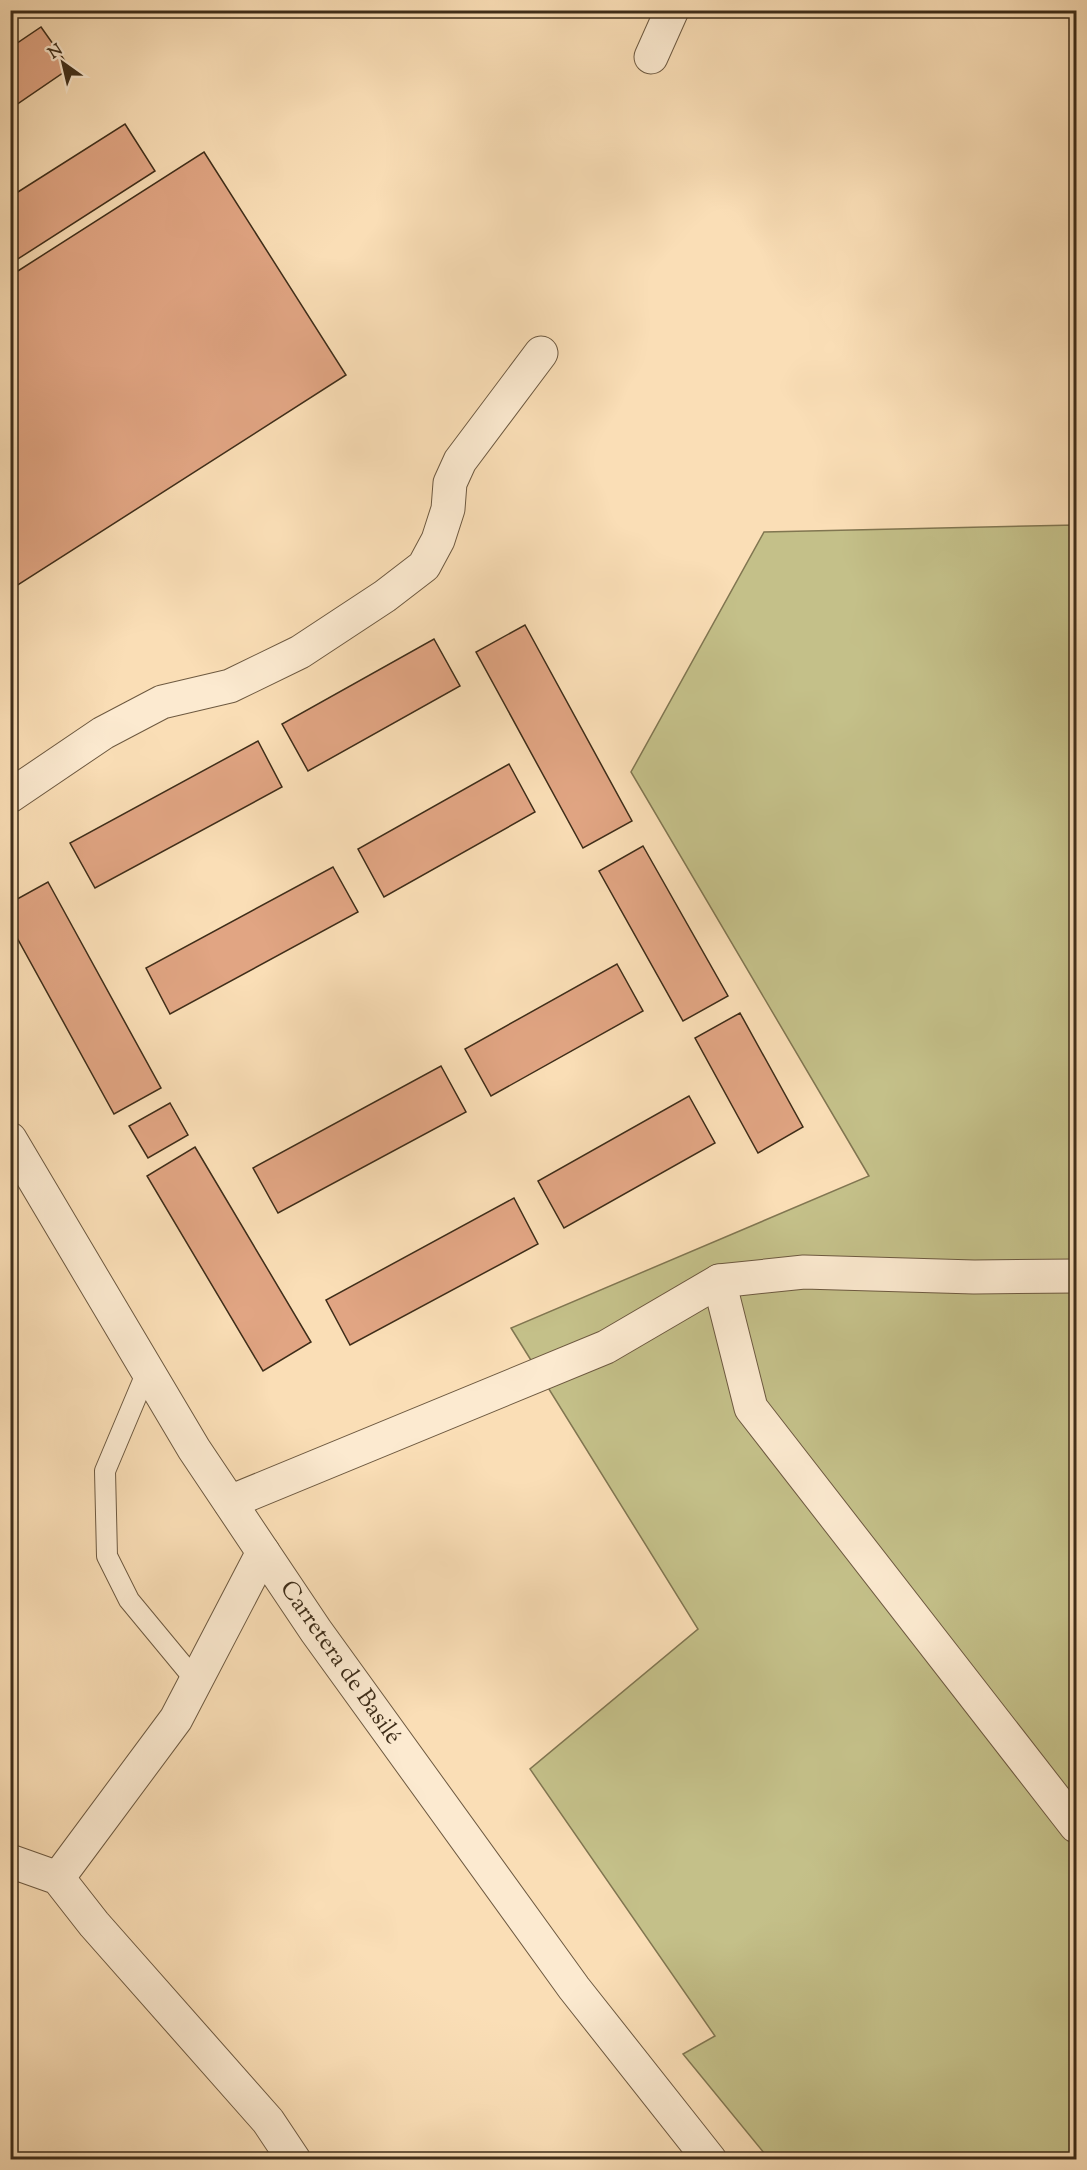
<svg xmlns="http://www.w3.org/2000/svg" width="1087" height="2170" font-family="'Sorts Mill Goudy',serif">
<style>
.green{fill:#c4c089;stroke:#817651;stroke-width:1.5}
.building{fill:#e1a583;stroke:#3e2d19;stroke-width:1.5}
.lines{fill:none;stroke-linecap:round;stroke-linejoin:round}
.service-casing{stroke:#6d5940;stroke-width:22}
.minor-casing{stroke:#6d5940;stroke-width:35}
.tertiary-casing{stroke:#6d5940;stroke-width:35}
.service{stroke:#fcead0;stroke-width:20}
.minor{stroke:#fcead0;stroke-width:33}
.tertiary{stroke:#fcead0;stroke-width:33}
.labels{text-anchor:middle;dominant-baseline:central;stroke-width:4.5;stroke-linejoin:round;paint-order:stroke}
.street-label{font-size:24px;fill:#3e2d19;stroke:#fcead0}
</style>
<rect width="100%" height="100%" fill="#fadeb6"/>
<filter id="stains"><feTurbulence type="fractalNoise" baseFrequency=".00333" numOctaves="4"/><feColorMatrix values="0 0 0 0 .2 0 0 0 0 .09 0 0 0 0 .02 0 0 0 .5 -.17"/></filter>
<radialGradient id="worn" r=".72"><stop offset=".6" stop-color="#630" stop-opacity="0"/><stop offset="1" stop-color="#630" stop-opacity=".3"/></radialGradient>
<!-- green -->
<polygon class="green" points="1076,525 1076,2159 769,2159 683,2054 715,2036 530,1769 698,1629 511,1328 869,1176 631,772 764,532"/>
<!-- building -->
<g class="building">
<polygon points="41,27 70,68 10,109 10,48"/>
<polygon points="125,124 155,171 10,264 10,197"/>
<polygon points="204,152 346,375 10,590 10,276"/>
<polygon points="525,625 632,821 583,848 476,652"/>
<polygon points="434,639 460,686 308,771 282,724"/>
<polygon points="258,741 282,787 95,888 70,843"/>
<polygon points="509,764 535,812 384,897 358,849"/>
<polygon points="643,846 728,996 683,1021 599,871"/>
<polygon points="333,867 358,912 170,1014 146,968"/>
<polygon points="48,882 161,1088 114,1114 10,925 10,903"/>
<polygon points="617,964 643,1011 491,1096 465,1049"/>
<polygon points="740,1013 803,1127 758,1153 695,1038"/>
<polygon points="441,1066 466,1112 278,1213 253,1168"/>
<polygon points="689,1096 715,1143 564,1228 538,1181"/>
<polygon points="170,1103 188,1135 148,1158 129,1126"/>
<polygon points="195,1147 311,1342 263,1371 147,1176"/>
<polygon points="514,1198 538,1244 350,1345 326,1300"/>
</g>
<g class="lines">
<!-- service casing -->
<g class="service-casing">
<polyline id="service" points="148,1369 105,1471 107,1556 129,1600 196,1681"/>
</g>
<!-- minor casing -->
<g class="minor-casing">
<g id="minor">
<polyline points="651,57 672,10"/>
<polyline points="10,796 103,733 162,702 230,686 300,652 385,596 424,566 438,540 448,509 450,483 460,461 541,353"/>
<polyline points="719,1281 751,1408 1076,1826"/>
<polyline points="230,1502 606,1347 719,1281 804,1272 974,1277 1076,1276"/>
<polyline points="10,1861 58,1878 94,1924 268,2121 294,2160"/>
<polyline points="58,1878 176,1719 263,1552"/>
</g>
</g>
<!-- tertiary casing -->
<g class="tertiary-casing">
<polyline id="tertiary" points="10,1139 194,1449 316,1631 574,1988 710,2160"/>
</g>
<!-- service -->
<use href="#service" class="service"/>
<!-- minor -->
<use href="#minor" class="minor"/>
<!-- tertiary -->
<use href="#tertiary" class="tertiary"/>
</g>
<g class="labels">
<!-- street labels -->
<g class="street-label">
<text transform="translate(340 1663) rotate(55)">Carretera de Basilé</text>
</g>
</g>
<!-- margin -->
<rect width="1087" height="2170" fill="none" stroke="#fadeb6" stroke-width="36"/>
<rect x="12" y="12" width="1063" height="2146" fill="none" stroke="#3e2d19" stroke-width="3"/>
<rect x="18" y="18" width="1051" height="2134" fill="none" stroke="#3e2d19" stroke-width="1.5"/>
<!-- north arrow -->
<g transform="translate(63 63) rotate(326)" stroke="#fcead0" stroke-width="4.5" paint-order="stroke">
<path d="M0-4.5L10 22L0 15L-10 22Z" fill="#3e2d19"/>
<text y="-9" font-size="16" font-weight="bold" text-anchor="middle" fill="#3e2d19">N</text>
</g>
<rect width="100%" height="100%" filter="url(#stains)"/>
<rect width="100%" height="100%" fill="url(#worn)"/>
</svg>
